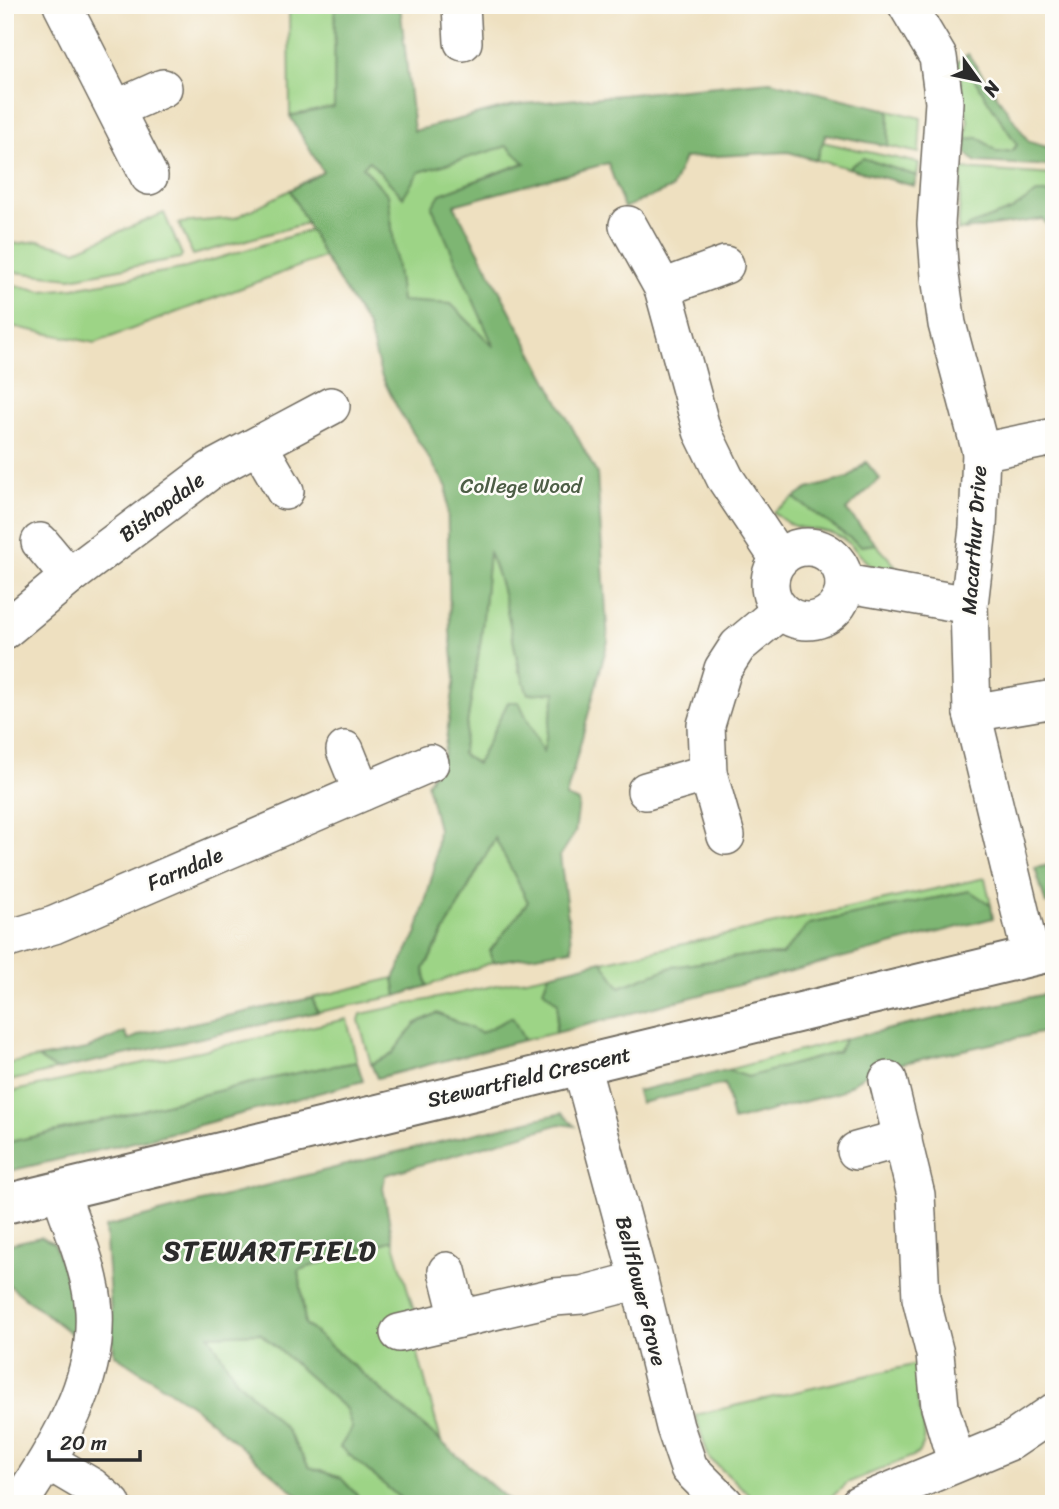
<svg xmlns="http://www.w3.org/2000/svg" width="1059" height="1509" font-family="Sriracha,sans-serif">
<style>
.green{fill:#9dd486;stroke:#648058;stroke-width:2}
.forest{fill:#7eb673;stroke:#54704f;stroke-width:2;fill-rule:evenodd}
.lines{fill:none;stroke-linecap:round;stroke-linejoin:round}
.minor-casing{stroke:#6f6a5f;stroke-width:40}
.tertiary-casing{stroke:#6f6a5f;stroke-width:42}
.minor{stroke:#fff;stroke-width:37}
.tertiary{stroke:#fff;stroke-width:38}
.labels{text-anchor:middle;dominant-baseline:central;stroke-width:5;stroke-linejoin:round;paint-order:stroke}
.park-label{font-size:21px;fill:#4d5e46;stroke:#fdfcf7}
.street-label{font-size:21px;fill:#2b2b2b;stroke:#fdfcf7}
.district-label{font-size:28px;font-weight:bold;letter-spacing:2px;fill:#2b2b2b;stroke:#fdfcf7}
</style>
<rect width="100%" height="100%" fill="#fdfcf7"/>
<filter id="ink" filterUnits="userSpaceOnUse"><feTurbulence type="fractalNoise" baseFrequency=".0143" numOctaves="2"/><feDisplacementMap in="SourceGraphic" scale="14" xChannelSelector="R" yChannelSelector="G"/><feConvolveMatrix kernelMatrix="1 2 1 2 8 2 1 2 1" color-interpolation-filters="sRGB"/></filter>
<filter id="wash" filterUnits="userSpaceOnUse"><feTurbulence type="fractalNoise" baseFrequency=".00686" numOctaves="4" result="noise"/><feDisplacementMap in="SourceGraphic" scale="28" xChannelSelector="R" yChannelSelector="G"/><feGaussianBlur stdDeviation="1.57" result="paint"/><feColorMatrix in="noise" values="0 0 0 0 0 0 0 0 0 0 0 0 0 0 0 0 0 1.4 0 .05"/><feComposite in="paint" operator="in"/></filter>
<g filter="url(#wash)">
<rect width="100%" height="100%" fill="#eee0c0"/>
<!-- green -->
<g class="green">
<polygon points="289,5 335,5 334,107 290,116"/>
<polygon points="963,58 1017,145 1012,151 997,152 978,137 966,140 968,122 957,62"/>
<polygon points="889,110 921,118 919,153 888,146"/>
<polygon points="822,142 919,163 917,176 863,159 848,168 816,160"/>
<polygon points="507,146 526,162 440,194 496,349 451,304 401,302 388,195 363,167 369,161 419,172"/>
<polygon points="962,169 1054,175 1054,199 1046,193 1037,193 1012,210 958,231"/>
<polygon points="290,190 307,223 193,255 179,223 235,218"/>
<polygon points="164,213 182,255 180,258 71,278 5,271 5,245 39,241 76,250"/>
<polygon points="311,230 324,257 95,343 5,325 5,283 42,291 74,288 186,268"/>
<path d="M794,498L861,546L876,544L903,574C858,574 864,546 834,534C806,524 800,536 773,512Z"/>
<polygon points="489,551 505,594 519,672 556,691 543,753 519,703 509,702 478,764 462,754 481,639"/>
<polygon points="496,837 528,902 490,951 493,962 427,986 424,969"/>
<polygon points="985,878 991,905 969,891 809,924 782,955 744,956 672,967 620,987 602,962"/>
<polygon points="549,974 543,990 558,1003 555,1033 524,1040 512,1017 481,1033 437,1013 415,1024 391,1055 371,1064 359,1020 361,1014"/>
<polygon points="394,978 397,996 318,1012 312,998"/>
<path d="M347,1019L357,1062C238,1081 123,1118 5,1143V1093Z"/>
<polygon points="845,1039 838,1052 748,1077 727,1070"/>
<polygon points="38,1058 57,1070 5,1082 5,1064"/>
<polygon points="393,1240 415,1314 414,1339 441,1441 305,1324 299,1270"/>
<polygon points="260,1333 346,1409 352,1428 341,1447 407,1504 365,1504 341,1478 309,1467 285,1428 236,1379 208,1335"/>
<path d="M921,1363C920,1375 916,1390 918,1402C920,1422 933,1439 916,1455L847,1483L824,1504H760L709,1458L695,1415Z"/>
</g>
<!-- forest -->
<g class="forest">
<path d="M335,5H400L414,131L514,105L770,81L889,110L888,146L826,134L816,160L788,152L684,158L672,188L624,208L608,163L454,205L597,474L608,641L566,797L579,802L575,833L560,856L572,949L493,962L490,951L528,902L495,838L424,969L427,986L397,996L394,978L417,932L434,869L438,829L427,784L444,754L455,678L450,631L447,487L398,409L381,375L368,327L324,257L290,190L323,172L290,116L334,107ZM507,146L525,163L440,194L432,207L494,347L451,304L401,301L388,195L363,167L369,161L403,197L419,172ZM489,553C510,598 510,648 528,694L556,692L543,752L519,702H508L477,764L462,754L481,639Z"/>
<polygon points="968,54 1029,142 1054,149 1054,166 976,162 966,153 966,140 978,137 997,152 1012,151 1017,145 965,65 963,58"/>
<polygon points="863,158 917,176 914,186 848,168"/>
<polygon points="1037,193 1046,193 1054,199 1054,236 1043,219 965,230 968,226 1012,210"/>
<polygon points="866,462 880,479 846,510 876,544 861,546 794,498 808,489 848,478"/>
<polygon points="1054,864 1054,903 1046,904 1035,868"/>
<polygon points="970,891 991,905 993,918 556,1033 558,1003 543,990 549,974 602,961 620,987 672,967 744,956 782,955 809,924"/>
<polygon points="1054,992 1054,1030 872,1070 840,1092 733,1121 725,1084 640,1103 637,1091 727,1070 748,1077 838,1052 845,1039"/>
<polygon points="312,998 318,1012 57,1070 38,1058 87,1049 125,1032 129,1040 142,1034"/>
<polygon points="437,1013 481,1033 512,1017 524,1040 377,1078 371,1064 391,1055 415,1024"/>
<path d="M357,1062L363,1081L151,1138L5,1172V1143C123,1118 238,1081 357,1062Z"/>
<polygon points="562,1113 575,1126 560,1124 385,1175 383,1188 393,1240 299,1270 305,1324 513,1504 407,1504 340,1447 352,1428 346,1409 260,1333 209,1335 236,1379 285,1428 309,1467 341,1478 365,1504 303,1504 300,1497 193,1406 114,1354 105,1227 389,1154"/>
<polygon points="40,1237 54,1243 76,1308 73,1335 5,1282 5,1245"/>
</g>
</g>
<g filter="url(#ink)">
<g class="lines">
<!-- minor casing -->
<g class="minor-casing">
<g id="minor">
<polyline points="62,5 149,176"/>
<polyline points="461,5 463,42"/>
<polyline points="907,5 938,57 944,102 936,224 940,276 947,324 981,452 978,528 969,605 972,713 1031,956"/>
<polyline points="116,109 163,88"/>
<polyline points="628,225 663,288 702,431 725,478 779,559"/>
<polyline points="663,288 725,265"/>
<polyline points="259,446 285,491"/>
<polyline points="981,452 1054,437"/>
<polyline points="40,542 69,577"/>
<circle cx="807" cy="584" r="37"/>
<polyline points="844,583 969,605"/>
<polyline points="5,630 69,577 211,470 331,406"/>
<polyline points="972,713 1054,699"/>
<polyline points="345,750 362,792"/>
<polyline points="646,791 708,773"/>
<polyline points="726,836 708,773 706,725 723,669 738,646 780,611"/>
<polyline points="5,940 54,925 430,763"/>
<polyline points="581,1065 639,1280 675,1427 689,1468 725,1504"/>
<polyline points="888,1080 916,1195 921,1298 935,1354 940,1407 956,1461"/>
<polyline points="856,1151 903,1138"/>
<polyline points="447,1271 459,1319"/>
<polyline points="399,1333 554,1297 582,1295 639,1280"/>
<polyline points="48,1461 92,1487 112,1504"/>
<path d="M19,1504C57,1446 98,1383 94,1311C91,1271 73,1229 60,1191"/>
<polyline points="859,1504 1011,1441 1054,1412"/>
</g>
</g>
<!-- tertiary casing -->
<g class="tertiary-casing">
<polyline id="tertiary" points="5,1204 1054,951"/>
</g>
<!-- minor -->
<use href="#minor" class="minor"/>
<!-- tertiary -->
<use href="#tertiary" class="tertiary"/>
</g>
</g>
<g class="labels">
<!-- park labels -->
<g class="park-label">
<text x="521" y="486">College Wood</text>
</g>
<!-- street labels -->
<g class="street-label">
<text transform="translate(162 507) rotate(-37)">Bishopdale</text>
<text transform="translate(974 540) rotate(-86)">Macarthur Drive</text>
<text transform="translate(185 869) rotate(-23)">Farndale</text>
<text transform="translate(529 1077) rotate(-13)">Stewartfield Crescent</text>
<text transform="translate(641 1291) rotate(76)">Bellflower Grove</text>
</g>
<!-- district labels -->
<g class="district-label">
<text x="270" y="1250">STEWARTFIELD</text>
</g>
</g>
<!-- margin -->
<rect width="1059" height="1509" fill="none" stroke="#fdfcf7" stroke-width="28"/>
<!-- north arrow -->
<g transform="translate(978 80) rotate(123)" stroke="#fdfcf7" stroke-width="5" paint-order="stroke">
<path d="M0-5L12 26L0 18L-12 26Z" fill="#2b2b2b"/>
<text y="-10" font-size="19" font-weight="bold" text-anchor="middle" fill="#2b2b2b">N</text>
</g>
<!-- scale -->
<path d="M49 1450v10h91v-10" fill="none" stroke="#2b2b2b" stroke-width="3.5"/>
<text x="60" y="1450" font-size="21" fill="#2b2b2b" stroke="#fdfcf7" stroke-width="5" paint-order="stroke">20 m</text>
</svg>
